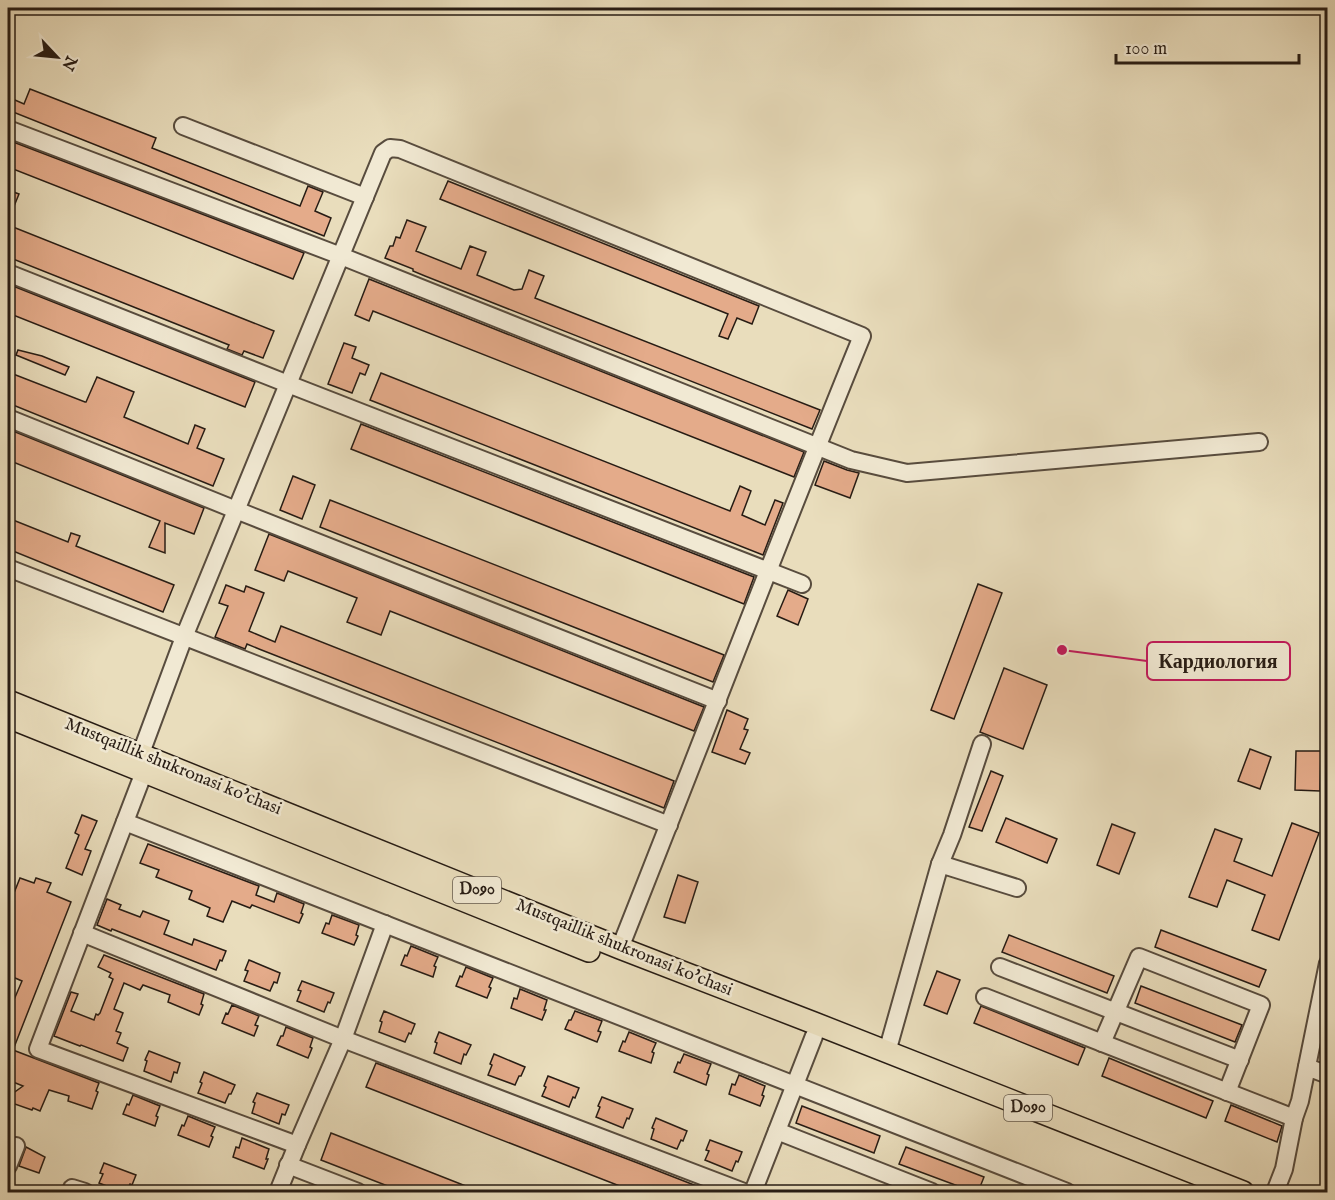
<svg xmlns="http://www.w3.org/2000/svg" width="1335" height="1200" font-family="'IM FELL English',serif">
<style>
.building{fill:#e4ab8a;stroke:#271c14;stroke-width:1.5}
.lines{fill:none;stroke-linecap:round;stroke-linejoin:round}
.minor-casing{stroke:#584c3e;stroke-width:20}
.major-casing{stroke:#271c14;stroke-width:24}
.minor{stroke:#f1e9d3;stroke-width:16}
.major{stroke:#e9ddbc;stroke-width:21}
.labels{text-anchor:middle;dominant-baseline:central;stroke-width:5;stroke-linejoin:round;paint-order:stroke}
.shield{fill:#f1e9d3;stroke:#645a4d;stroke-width:1.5}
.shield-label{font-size:16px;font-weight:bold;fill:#271c14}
.street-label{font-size:18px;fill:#271c14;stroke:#f1e9d3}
.leader{fill:none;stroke:#c2185b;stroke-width:2}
.callout-dot{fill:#c2185b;stroke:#f1e9d3;stroke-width:2}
.callout{fill:#f1e9d3;stroke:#c2185b;stroke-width:2}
.callout-label{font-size:20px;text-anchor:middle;font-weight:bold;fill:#271c14}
</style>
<rect width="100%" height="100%" fill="#e9ddbc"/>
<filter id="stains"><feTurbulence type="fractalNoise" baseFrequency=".00333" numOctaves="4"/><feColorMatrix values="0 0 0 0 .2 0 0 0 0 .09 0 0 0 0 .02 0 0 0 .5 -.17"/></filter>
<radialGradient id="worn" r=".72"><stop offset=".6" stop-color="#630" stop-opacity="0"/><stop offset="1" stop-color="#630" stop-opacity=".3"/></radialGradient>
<!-- building -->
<g class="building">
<polygon points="30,89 156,138 152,148 300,206 308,186 323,192 315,211 331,218 324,236 8,110 8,97 24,104"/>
<polygon points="8,140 304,253 293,279 8,167"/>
<polygon points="448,181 759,306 752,324 737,318 728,339 719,336 728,314 440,199"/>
<polygon points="8,190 19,194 8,221"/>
<polygon points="407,220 426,227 416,251 461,269 470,246 486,252 477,275 514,290 522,289 529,270 544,276 535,298 820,410 812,429 425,276 413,271 413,269 385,258 390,246 393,246 396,237 400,238"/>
<polygon points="8,225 274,331 263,358 244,351 242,355 227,349 229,345 8,257"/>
<polygon points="369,279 804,452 794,477 373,311 369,321 355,315"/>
<polygon points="8,284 255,382 245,407 8,313"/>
<polygon points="344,343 356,347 352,358 369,365 365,375 360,373 352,393 328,384"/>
<polygon points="18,350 42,356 69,367 65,375 16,355"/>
<polygon points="8,372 85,402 86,402 97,377 134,392 124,417 188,444 195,425 205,429 197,448 224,459 213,486 8,403"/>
<polygon points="381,373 730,511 740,486 751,491 742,515 765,525 775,500 783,503 763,555 370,400"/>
<polygon points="361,424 754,577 744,604 351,449"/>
<polygon points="13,431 204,508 194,534 165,523 165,553 149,547 160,521 8,460 8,445"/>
<polygon points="824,461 847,470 859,473 850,498 815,485"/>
<polygon points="293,476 315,485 302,519 280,510"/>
<polygon points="330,500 724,655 713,682 320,527"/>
<polygon points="8,518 68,542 71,533 80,536 76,546 174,585 163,612 8,549"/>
<polygon points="269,534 704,707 694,731 390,611 381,635 347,622 357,598 288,571 284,581 255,570"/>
<polygon points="978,584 1002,593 954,719 931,710"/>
<polygon points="226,585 244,592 246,586 264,593 249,631 275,642 281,626 674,781 664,808 259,649 247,644 245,649 215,637 228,606 219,603"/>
<polygon points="788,590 808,599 798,625 777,616"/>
<polygon points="1004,668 1047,685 1023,749 980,732"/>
<polygon points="727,710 748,719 744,729 748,730 740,749 750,753 745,764 712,752"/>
<polygon points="1250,749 1271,757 1260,789 1238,781"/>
<polygon points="1296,751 1321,751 1320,791 1295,790"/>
<polygon points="991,771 1003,776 982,831 969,827"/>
<polygon points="82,815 97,821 85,849 91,851 82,875 66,868 79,835 75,833"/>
<polygon points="1006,818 1057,839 1047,863 996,842"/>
<polygon points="1292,823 1319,833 1279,940 1252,930 1265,895 1227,880 1217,907 1189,897 1215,829 1242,839 1234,861 1272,876"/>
<polygon points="1112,824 1135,833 1119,874 1097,865"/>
<polygon points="148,844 259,886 256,895 274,902 277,893 304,904 301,913 303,914 299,923 252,905 250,908 232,901 223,922 207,916 210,908 189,899 192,891 156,877 159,870 140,863"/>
<polygon points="678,875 698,882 685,923 664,917"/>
<polygon points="20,878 34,883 36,878 51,883 47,892 71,902 13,1050 99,1083 96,1091 98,1092 92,1109 68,1101 69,1096 49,1090 40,1111 33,1108 32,1110 15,1104 8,1109 8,1097 23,1086 8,1080 8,1000 13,1002 22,981 8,975 8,908"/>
<polygon points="107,899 121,905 119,909 140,917 143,911 169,921 164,934 192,945 194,939 226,951 222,961 220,960 216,970 112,929 111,931 97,925"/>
<polygon points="332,915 359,925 356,935 358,936 354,945 322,933 326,923 329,924"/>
<polygon points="1161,930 1266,970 1259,987 1155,947"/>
<polygon points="1009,935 1114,976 1107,993 1002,952"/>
<polygon points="411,946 438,957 434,966 436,967 433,977 401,965 405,955 407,956"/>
<polygon points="104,955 204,994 201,1004 203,1005 199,1015 168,1002 170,995 143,985 140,990 124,983 114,1009 123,1013 116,1031 121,1033 117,1043 128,1048 123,1061 81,1045 80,1046 54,1036 71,992 78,994 71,1011 94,1020 96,1014 98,1015 100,1013 113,979 109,977 111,973 98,967"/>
<polygon points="249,960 280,973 277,983 274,982 270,991 244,981 248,971 245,970"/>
<polygon points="466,967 493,978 489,987 491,988 487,998 456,986 460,976 462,977"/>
<polygon points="937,971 960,980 947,1014 924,1005"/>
<polygon points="302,981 334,993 330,1003 328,1002 324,1012 297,1001 301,991 298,990"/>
<polygon points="1141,986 1242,1025 1235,1042 1135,1003"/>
<polygon points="520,989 547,1000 544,1010 546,1010 542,1020 511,1008 514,998 517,999"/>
<polygon points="232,1005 259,1016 255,1025 258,1026 254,1036 222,1023 226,1013 228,1014"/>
<polygon points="981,1006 1085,1048 1078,1065 974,1023"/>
<polygon points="384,1011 415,1024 411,1034 409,1033 405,1042 379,1032 382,1022 380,1021"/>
<polygon points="575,1011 602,1021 598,1031 601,1032 597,1042 565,1029 569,1020 571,1020"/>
<polygon points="286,1027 313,1038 310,1047 312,1048 308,1058 277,1045 281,1036 283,1036"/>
<polygon points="439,1032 471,1045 466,1055 464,1054 461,1064 434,1053 437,1043 435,1042"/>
<polygon points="629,1032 656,1043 652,1052 654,1053 651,1063 619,1051 623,1041 625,1042"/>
<polygon points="149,1051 180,1063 177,1073 174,1072 171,1082 144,1071 147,1061 145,1060"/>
<polygon points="494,1054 525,1067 521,1076 519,1076 515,1085 488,1075 492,1065 490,1064"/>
<polygon points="684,1054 711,1064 707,1074 709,1075 706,1085 674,1072 678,1062 680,1063"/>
<polygon points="1109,1058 1213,1101 1206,1118 1102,1076"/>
<polygon points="376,1063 643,1165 712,1192 635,1192 366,1087"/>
<polygon points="204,1072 235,1085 231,1094 229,1094 225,1103 198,1093 202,1083 200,1082"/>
<polygon points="739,1075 765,1086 762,1095 764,1096 760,1106 729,1094 732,1084 735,1085"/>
<polygon points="548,1076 579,1088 575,1098 573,1097 569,1107 542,1096 546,1087 544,1086"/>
<polygon points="257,1093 289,1105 285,1115 282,1114 279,1124 252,1113 255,1103 253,1102"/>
<polygon points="133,1095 160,1106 156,1116 158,1117 155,1126 123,1114 127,1104 129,1105"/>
<polygon points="602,1097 633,1109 629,1119 627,1118 623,1128 596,1117 600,1107 598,1106"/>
<polygon points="1231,1105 1282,1126 1277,1142 1225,1121"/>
<polygon points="802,1106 880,1136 874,1153 796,1123"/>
<polygon points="188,1116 215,1127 211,1136 213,1137 209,1147 178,1135 182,1125 184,1126"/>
<polygon points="656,1118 687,1131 683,1141 681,1140 677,1149 651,1139 654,1129 652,1128"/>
<polygon points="331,1133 481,1192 403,1192 321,1160"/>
<polygon points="242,1138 269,1149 266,1159 268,1159 264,1169 233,1157 236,1147 239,1148"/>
<polygon points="710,1140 742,1152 738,1162 736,1161 732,1171 705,1160 709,1151 706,1150"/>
<polygon points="26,1147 45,1157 39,1173 19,1166"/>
<polygon points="906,1147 984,1177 978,1192 974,1192 899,1164"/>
<polygon points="104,1163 136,1175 132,1185 130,1184 126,1192 122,1192 99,1183 103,1174 100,1173"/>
</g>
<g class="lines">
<!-- minor casing -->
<g class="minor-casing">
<g id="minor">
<polyline points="183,126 365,197"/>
<polyline points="8,129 341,256 851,460 907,473 1259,442"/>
<polyline points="8,273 288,384 802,584"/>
<polyline points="8,418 236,510 718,701"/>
<polyline points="8,568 669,825"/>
<path d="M141,753L184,637L383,153L390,148L400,149L862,336C779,539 701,744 620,948"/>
<polyline points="144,772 38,1049 297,1145"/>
<polyline points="125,822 1067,1192"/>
<polyline points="940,864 1017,888"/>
<polyline points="82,933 343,1039 744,1192"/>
<polyline points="1000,967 1240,1060"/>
<polyline points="985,997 1294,1118"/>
<polyline points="1102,1043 1139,957 1261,1005 1227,1092"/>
<polyline points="887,1052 940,864 952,835 982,744"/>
<polyline points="1307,1067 1328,1075"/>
<polyline points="777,1131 932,1192"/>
<polyline points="288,1165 358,1192"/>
<polyline points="8,1166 16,1146"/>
<polyline points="72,1188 85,1192"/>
<polyline points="278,1192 297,1145 343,1039 385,924"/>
<polyline points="753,1192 814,1036"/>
<polyline points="1275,1192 1284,1169 1294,1118 1300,1101 1328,963"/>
</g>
</g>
<!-- major casing -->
<g class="major-casing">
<g id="major">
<polyline points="8,701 620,948 814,1023 1243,1192"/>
<polyline points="8,717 589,951"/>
</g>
</g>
<!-- minor -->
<use href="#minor" class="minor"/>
<!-- major -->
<use href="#major" class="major"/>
</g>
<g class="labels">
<!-- shield labels -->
<g class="shield">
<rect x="453" y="877" width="48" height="26" rx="4.5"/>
<rect x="1004" y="1095" width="48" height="26" rx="4.5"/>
</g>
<g class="shield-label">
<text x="477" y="890">D090</text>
<text x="1028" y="1108">D090</text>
</g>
<!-- street labels -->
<g class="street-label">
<text transform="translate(173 767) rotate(22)">Mustqaillik shukronasi ko'chasi</text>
<text transform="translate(624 948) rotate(22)">Mustqaillik shukronasi ko'chasi</text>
</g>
</g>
<!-- callouts -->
<path class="leader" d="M1062 650L1147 661"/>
<circle class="callout-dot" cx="1062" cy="650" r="6"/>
<rect class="callout" x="1147" y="642" width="143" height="38" rx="6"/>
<g class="callout-label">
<text x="1218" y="668">Кардиология</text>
</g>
<!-- margin -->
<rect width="1335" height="1200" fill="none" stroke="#e9ddbc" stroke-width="30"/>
<rect x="9" y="9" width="1317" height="1182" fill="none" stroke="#271c14" stroke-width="3"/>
<rect x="15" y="15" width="1305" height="1170" fill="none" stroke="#271c14" stroke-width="1.5"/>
<!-- north arrow -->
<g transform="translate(57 57) rotate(116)" stroke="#f1e9d3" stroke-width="4.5" paint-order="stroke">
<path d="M0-4.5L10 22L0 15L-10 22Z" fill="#271c14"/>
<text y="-9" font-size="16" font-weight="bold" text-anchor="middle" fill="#271c14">N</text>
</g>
<!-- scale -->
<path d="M1116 54v9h183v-9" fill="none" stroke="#271c14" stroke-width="3"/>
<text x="1125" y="54" font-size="18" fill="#271c14" stroke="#f1e9d3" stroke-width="4.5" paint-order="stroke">100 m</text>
<rect width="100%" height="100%" filter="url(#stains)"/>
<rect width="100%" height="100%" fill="url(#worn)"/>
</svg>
